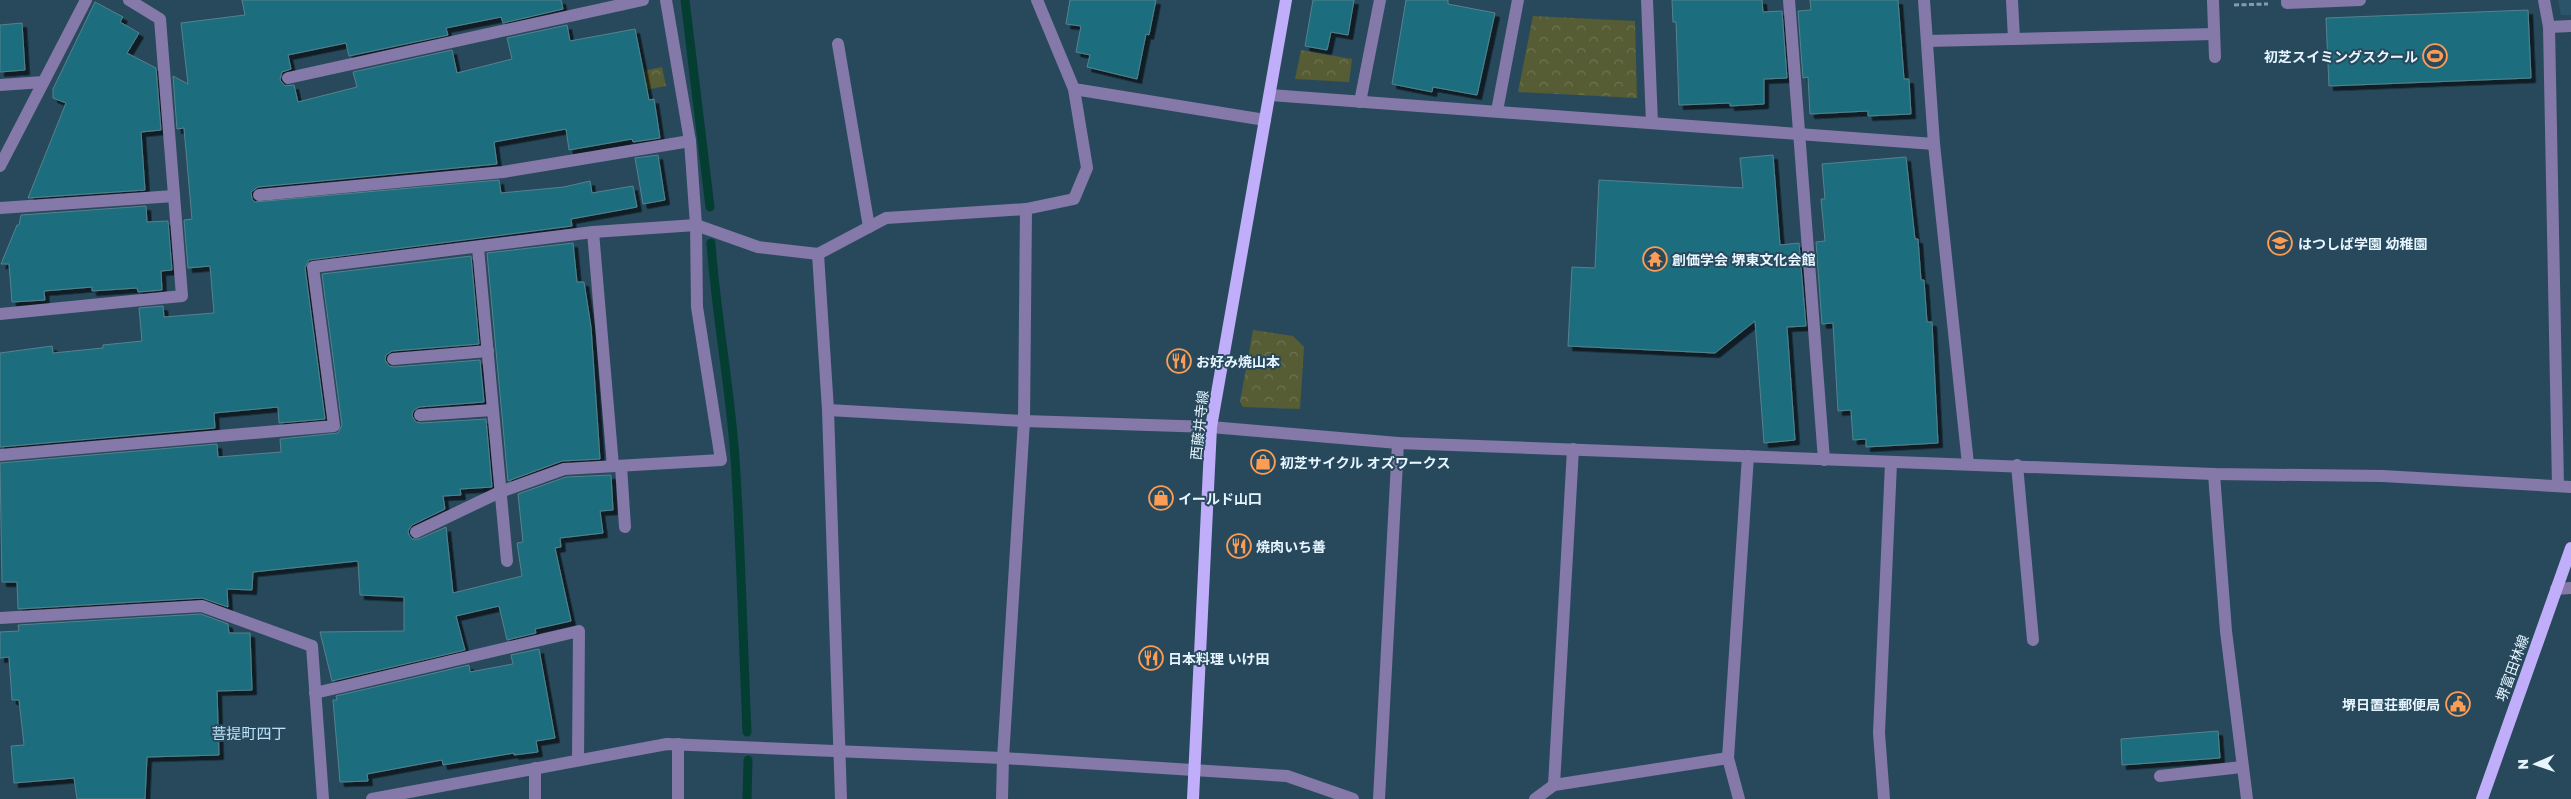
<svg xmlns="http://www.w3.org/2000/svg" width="2571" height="799" font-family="'Golos Text','Noto Sans JP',sans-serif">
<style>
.built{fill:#2b546b}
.park{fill:url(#park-crowns)}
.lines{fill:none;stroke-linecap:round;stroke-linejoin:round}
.stream{stroke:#043e33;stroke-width:9}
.building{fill:#1c6d7e;stroke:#55828d;filter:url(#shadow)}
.path{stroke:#859dab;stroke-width:3;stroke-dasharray:5 2.5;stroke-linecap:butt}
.minor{stroke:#8479a8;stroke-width:12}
.major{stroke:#c1aefa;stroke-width:12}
.labels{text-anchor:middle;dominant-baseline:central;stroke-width:4;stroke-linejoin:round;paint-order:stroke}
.poi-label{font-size:14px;font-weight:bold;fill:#e6f5ff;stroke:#28495c;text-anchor:start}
.street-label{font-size:14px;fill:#e6f5ff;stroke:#28495c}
.neighbourhood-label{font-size:15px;fill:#bce2f9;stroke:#28495c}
</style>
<defs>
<pattern id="park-crowns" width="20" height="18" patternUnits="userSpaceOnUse" patternTransform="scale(1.25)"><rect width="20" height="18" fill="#565c33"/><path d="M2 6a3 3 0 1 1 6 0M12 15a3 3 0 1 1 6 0" fill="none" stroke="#6e7452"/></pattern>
<filter id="shadow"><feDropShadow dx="4.5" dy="4.5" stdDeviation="0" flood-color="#0009"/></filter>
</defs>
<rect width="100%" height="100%" fill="#28495c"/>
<!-- built -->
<polygon class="built" points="2558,0 2571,0 2571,15 2561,15"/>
<!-- park -->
<g class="park">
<polygon points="1533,16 1635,21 1637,98 1518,92"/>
<polygon points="1301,50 1352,59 1349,82 1295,79"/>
<polygon points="662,67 666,86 592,100 589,82"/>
<polygon points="1253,330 1293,336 1304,347 1300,409 1243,407 1240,402"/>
</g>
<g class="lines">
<!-- stream -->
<g class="stream">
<polyline points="685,0 710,207"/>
<path d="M711,243C716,315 730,386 735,458C741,549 743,641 747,732"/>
<polyline points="747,799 748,760"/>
</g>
</g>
<!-- building -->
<g class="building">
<polygon points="242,0 561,0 563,9 503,23 501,17 446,28 448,35 349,56 346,43 288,55 291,69 282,72 280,80 285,86 294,85 298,102 357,87 353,72 452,50 457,73 512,59 507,38 567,25 570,41 635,29 649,100 654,99 660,138 633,142 632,139 569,150 566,129 494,142 497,164 258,187 251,192 252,199 255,202 499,180 501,193 564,187 590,181 592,193 633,186 637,207 571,219 572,226 309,260 305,268 325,419 279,423 278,407 214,413 215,428 0,447 0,353 52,346 53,353 103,348 103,345 142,341 139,308 163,306 164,317 214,313 210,266 188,268 184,220 192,219 184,128 177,129 173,76 188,84 181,23 245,15"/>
<polygon points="1070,0 1156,0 1149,35 1146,34 1137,79 1087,67 1090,55 1076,52 1081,26 1066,24"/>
<polygon points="1313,0 1354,0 1348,35 1331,32 1327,50 1305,46"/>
<polygon points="1406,0 1448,0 1448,4 1495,13 1477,95 1433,87 1432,92 1392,84"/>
<polygon points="1672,0 1762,0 1763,12 1782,11 1787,78 1764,79 1764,104 1730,106 1730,103 1679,105 1676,22 1673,22"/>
<polygon points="1810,0 1898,0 1904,79 1909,79 1911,114 1868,116 1868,111 1810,114 1808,77 1803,78 1798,11 1811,10"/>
<polygon points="95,2 123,17 120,22 139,33 127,53 156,68 161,130 141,132 145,190 28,198 66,103 53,98 53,89"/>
<polygon points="2528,10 2531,78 2329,86 2326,18"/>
<polygon points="22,23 25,70 0,72 0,25"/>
<polygon points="658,155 665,200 643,204 635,158"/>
<polygon points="1773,155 1780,245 1799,243 1806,326 1787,327 1795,440 1764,443 1755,321 1715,353 1568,346 1572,267 1595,268 1599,180 1743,188 1740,158"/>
<polygon points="1906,157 1915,239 1918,239 1921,280 1924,280 1927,322 1932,322 1938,443 1866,447 1866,439 1853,440 1851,410 1838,411 1833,323 1822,324 1816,242 1825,241 1821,199 1825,199 1822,164"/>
<polygon points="146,206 147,222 168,221 172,270 161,271 162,290 138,292 137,288 92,291 92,287 44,291 45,300 12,302 9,264 1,264 17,225 19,225 21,215"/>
<polygon points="573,243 577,282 584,282 591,327 600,459 562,461 508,481 487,253"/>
<polygon points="471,256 479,344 392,351 386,355 385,360 389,366 394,367 480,360 484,402 419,407 413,411 412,416 416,422 421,423 486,419 492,487 460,489 461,495 443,496 445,509 412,525 408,531 409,535 412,539 419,539 446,527 453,593 522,576 517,543 523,542 518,494 566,477 611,475 613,510 600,511 603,533 560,538 561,547 555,548 571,621 535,629 536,633 507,640 499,606 456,616 465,650 332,681 320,632 404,631 404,597 360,595 358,561 253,572 252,590 227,589 228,607 202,598 18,609 17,582 2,582 0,463 217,444 218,457 281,452 280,439 338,433 342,425 322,274"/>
<polygon points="201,614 228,624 229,633 250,633 252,690 217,691 219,755 147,757 145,799 77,799 74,778 14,783 11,746 24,745 19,700 12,700 9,657 0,658 0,632 19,631 18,625"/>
<polygon points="539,649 555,738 536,741 538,752 514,755 514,753 443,765 442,760 367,774 368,781 340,782 333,700 337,700 336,696 469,665 470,672 513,664 511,655"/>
<polygon points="2218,731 2220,758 2122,765 2121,739"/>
</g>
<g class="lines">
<!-- path -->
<polyline class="path" points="2234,5 2268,4"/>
<!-- minor -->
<g class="minor">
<polyline points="1037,0 1074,89 1265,120"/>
<polyline points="1647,0 1652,123"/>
<polyline points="1789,0 1824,460"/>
<polyline points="1924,0 1934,144 1968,464"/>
<polyline points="2012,0 2014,39"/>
<polyline points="2287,0 2287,3 2360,0"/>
<polyline points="2544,0 2549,27 2571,26"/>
<polyline points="2213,1 2215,57"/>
<polyline points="2549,27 2558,486"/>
<polyline points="1927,41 2214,34"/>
<polyline points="838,44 869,227"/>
<polyline points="288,78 643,0"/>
<polyline points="0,85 43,82"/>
<polyline points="1270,95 1934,144"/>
<polyline points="1360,102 1380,0"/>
<polyline points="1497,111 1518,0"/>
<polyline points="0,166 86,0"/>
<polyline points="259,195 503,172 690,141"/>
<polyline points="0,208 174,196"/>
<polyline points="593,232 613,466"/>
<polyline points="478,248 507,561"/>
<polyline points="818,254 828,410 841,799"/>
<polyline points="0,314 182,296 160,19 129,0"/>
<polyline points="393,359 488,351"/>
<polyline points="828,410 1024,421 1211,427 1398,443 2214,474 2383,476 2571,487"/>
<polyline points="420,415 492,410"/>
<polyline points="0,455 334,426 313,267 593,232 696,225 758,247 818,254 886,218 1026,209 1074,199 1087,168 1074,89"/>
<polyline points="2017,465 2033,640"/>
<polyline points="621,466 625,527"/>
<polyline points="2214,474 2226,631 2247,799"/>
<polyline points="416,532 500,492 564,469 721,460 697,307 696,225 690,141 666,0"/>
<polyline points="2556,589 2571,588"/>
<polyline points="0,618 202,606 312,646 323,799"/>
<polyline points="315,693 579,631 578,760"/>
<polyline points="535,768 535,799"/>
<polyline points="2160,776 2242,767"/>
<polyline points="1554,785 1573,449"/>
<polyline points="372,799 667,744 1003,758 1287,776 1353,799"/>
<polyline points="678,799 678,744"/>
<polyline points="1002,799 1003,758 1024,421 1026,209"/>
<polyline points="1379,799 1398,443"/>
<polyline points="1535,799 1554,785 1728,758"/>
<polyline points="1739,799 1728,758 1748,456"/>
<polyline points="1884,799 1879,733 1891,463"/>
</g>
<!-- major -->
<g class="major">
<polyline points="1193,799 1211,427 1286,0"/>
<polyline points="2482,799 2571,548"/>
</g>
</g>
<!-- icons -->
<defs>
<g id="stadium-ring" transform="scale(1.25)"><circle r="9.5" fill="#28495c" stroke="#fd9d55" stroke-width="1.5"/><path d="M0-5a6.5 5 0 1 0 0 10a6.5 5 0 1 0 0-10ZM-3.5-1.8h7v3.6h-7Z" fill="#fd9d55"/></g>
<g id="school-ring" transform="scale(1.25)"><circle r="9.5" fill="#28495c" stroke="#fd9d55" stroke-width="1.5"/><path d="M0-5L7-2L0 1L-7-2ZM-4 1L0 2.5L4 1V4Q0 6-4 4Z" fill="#fd9d55"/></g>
<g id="temple-ring" transform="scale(1.25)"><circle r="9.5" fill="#28495c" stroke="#fd9d55" stroke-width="1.5"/><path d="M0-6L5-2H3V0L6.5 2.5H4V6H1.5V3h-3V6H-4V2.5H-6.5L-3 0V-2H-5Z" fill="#fd9d55"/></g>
<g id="restaurant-ring" transform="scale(1.25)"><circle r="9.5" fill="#28495c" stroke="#fd9d55" stroke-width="1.5"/><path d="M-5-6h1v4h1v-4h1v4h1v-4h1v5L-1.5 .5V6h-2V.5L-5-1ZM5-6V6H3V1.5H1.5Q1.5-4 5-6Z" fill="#fd9d55"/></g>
<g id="shop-ring" transform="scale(1.25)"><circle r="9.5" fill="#28495c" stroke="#fd9d55" stroke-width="1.5"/><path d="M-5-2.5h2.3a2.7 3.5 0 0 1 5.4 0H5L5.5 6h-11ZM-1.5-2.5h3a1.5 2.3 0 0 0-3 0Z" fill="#fd9d55"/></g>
<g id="civic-ring" transform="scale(1.25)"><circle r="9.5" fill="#28495c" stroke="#fd9d55" stroke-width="1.5"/><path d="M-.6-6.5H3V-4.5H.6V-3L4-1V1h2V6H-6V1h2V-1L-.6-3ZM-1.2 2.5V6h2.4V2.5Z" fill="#fd9d55"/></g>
</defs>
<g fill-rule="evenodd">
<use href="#stadium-ring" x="2435" y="56"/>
<use href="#school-ring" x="2280" y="243"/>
<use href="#temple-ring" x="1655" y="259"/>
<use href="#restaurant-ring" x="1179" y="361"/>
<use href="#shop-ring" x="1263" y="462"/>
<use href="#shop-ring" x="1161" y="498"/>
<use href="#restaurant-ring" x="1239" y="546"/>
<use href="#restaurant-ring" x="1151" y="658"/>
<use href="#civic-ring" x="2458" y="704"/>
</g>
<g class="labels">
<!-- poi labels -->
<g class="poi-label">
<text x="2418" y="56" text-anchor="end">初芝スイミングスクール</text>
<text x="2298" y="243">はつしば学園 幼稚園</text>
<text x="1672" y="259">創価学会 堺東文化会館</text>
<text x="1196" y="361">お好み焼山本</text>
<text x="1280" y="462">初芝サイクル オズワークス</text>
<text x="1178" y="498">イールド山口</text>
<text x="1256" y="546">焼肉いち善</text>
<text x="1168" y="658">日本料理 いけ田</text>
<text x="2440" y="704" text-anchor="end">堺日置荘郵便局</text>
</g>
<!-- street labels -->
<g class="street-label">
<text transform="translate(1199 425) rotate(-84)">西藤井寺線</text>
<text transform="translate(2512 668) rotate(-70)">堺富田林線</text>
</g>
<!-- neighbourhood labels -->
<g class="neighbourhood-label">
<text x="249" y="733">菩提町四丁</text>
</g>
</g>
<!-- north arrow -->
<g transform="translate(2536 764) rotate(268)" stroke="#28495c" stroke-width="4" paint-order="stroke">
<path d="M0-4L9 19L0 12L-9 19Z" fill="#e6f5ff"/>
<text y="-8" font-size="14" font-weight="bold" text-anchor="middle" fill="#e6f5ff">N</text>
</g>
</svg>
